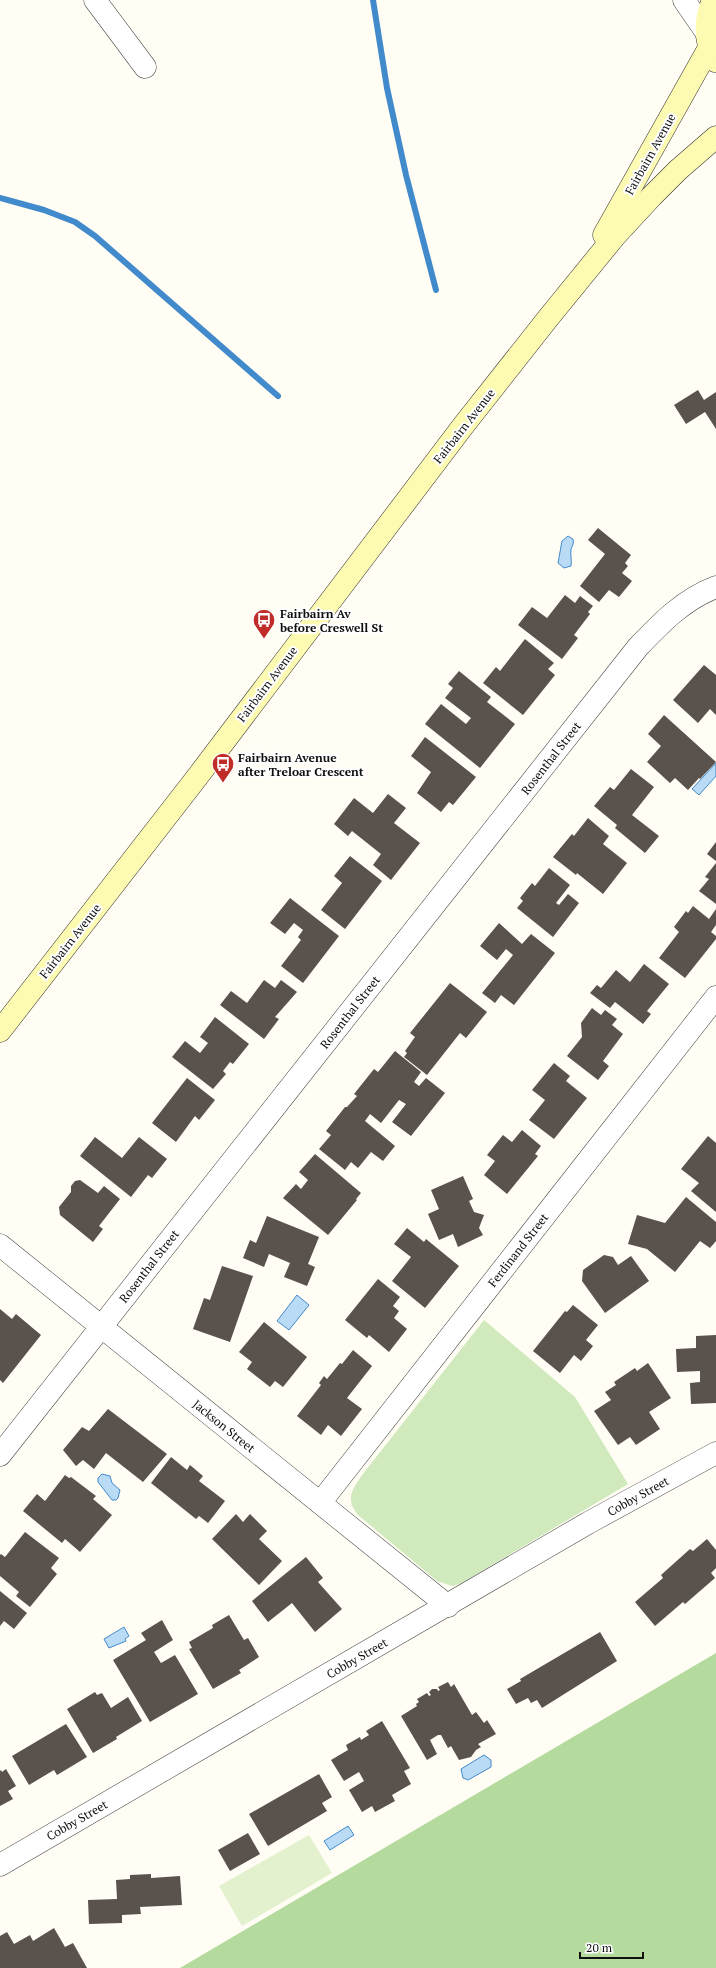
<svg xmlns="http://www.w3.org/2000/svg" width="716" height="1968" font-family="'PT Serif',serif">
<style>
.green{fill:#d1eabd}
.forest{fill:#b4da9d}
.pitch{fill:#e3f1cf}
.water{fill:#b9dbf6;stroke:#418acc}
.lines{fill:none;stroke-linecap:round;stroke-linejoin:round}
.stream{stroke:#418acc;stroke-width:6}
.building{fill:#59524d}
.minor-casing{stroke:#434343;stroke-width:23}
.secondary-casing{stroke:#323232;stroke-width:23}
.minor{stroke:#fff;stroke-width:22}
.secondary{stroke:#fdfab1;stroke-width:22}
.labels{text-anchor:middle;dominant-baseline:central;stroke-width:4;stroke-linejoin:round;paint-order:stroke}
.street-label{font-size:12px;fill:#101010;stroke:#fff}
.poi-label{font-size:12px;font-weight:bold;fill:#101010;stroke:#fff;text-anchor:start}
</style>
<rect width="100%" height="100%" fill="#fffdf4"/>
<!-- green -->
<path class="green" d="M484,1320L575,1397L628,1484L460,1584L452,1586L437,1581L358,1515C345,1499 352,1490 362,1475Z"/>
<!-- forest -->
<polygon class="forest" points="716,1653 716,1968 180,1968"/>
<!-- pitch -->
<polygon class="pitch" points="309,1835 332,1873 242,1926 219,1886"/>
<!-- water -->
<g class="water">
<path d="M568,536L573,539C574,544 573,544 571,549C570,554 572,560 571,566L564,568L558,563L562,541Z"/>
<polygon points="716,763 716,776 699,795 692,789"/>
<polygon points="297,1295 309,1305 289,1330 277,1321"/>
<polygon points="102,1474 110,1476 112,1483 120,1490 118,1498 116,1500 112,1500 98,1482 98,1478"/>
<polygon points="124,1627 129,1636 125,1639 126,1641 109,1648 104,1639"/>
<polygon points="484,1755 491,1760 491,1767 468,1780 463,1778 461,1769"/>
<polygon points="348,1826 354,1835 330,1850 324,1841"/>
</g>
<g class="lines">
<!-- stream -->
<g class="stream">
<polyline points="373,0 387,88 406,175 436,290"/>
<polyline points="0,198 44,210 75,222 95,236 278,396"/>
</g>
</g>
<!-- building -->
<g class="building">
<polygon points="698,390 704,400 716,392 716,429 705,412 686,424 674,405"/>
<polygon points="598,528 631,555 625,563 628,566 622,573 632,581 619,597 609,590 599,602 580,586 605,554 588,540"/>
<polygon points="565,595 575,603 580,596 593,606 588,612 590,614 574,635 578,638 562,659 518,625 532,607 547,618"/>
<polygon points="525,639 554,663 548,669 555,675 523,715 483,683 496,667 500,671"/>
<polygon points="704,665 716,675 716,715 710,709 698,723 673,700"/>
<polygon points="459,671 491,697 487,702 515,724 480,768 425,724 441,704 466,724 471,718 445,698 453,688 448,684"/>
<polygon points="664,715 716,762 700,779 699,778 688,790 675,778 670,783 647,762 661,746 648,734"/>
<polygon points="425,737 476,777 453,805 449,802 441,812 417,793 431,772 411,756"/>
<polygon points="631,769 654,787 632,815 659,836 645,853 615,828 617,825 594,806 610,787 614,790"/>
<polygon points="388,794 406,808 394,823 420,843 391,880 373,865 381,854 352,831 348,836 334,824 354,798 373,813"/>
<polygon points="588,818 609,836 603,844 627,863 603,894 577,873 576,875 553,857 572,834 574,836"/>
<polygon points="716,842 716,861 707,854"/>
<polygon points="350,856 382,881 345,929 321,910 342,883 334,876"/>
<polygon points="716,863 716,904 699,891 709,879 705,877"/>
<polygon points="549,868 570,885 556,903 559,905 568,894 579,903 553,937 517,908 523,901 520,898 532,883 535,886"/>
<polygon points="290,898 339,936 303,983 281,966 301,940 298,937 303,930 294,923 285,934 270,923"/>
<polygon points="693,906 709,919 716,909 716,925 711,932 716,936 716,939 685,978 659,958 679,932 674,927 686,911 688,913"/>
<polygon points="499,923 522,944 531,934 555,953 514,1005 501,995 495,1003 482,993 513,955 506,949 497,960 480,946"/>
<polygon points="644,964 669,984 647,1011 651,1014 643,1024 615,1002 610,1008 590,993 597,985 601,988 616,970 630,982"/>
<polygon points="264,980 275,988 281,980 297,992 275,1017 279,1019 264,1039 220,1005 231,991 247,1003"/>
<polygon points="450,983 487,1012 466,1038 460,1033 427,1075 404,1057 407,1053 405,1051 415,1037 410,1033"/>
<polygon points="592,1008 601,1015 605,1010 617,1019 612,1025 623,1034 603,1061 609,1066 598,1080 567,1056 582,1037 581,1023"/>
<polygon points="215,1017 249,1044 233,1064 230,1062 223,1071 226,1074 213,1089 172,1057 185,1041 200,1053 208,1043 200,1037"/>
<polygon points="395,1051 421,1072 414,1082 419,1086 426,1078 445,1093 411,1136 392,1122 406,1104 399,1100 381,1123 370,1114 365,1121 395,1146 383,1161 371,1152 358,1168 351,1162 345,1170 319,1149 331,1135 326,1131 345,1107 347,1107 357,1096 354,1094 374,1069 378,1072"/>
<polygon points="554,1063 570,1076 566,1081 587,1098 554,1139 529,1120 545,1100 532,1090"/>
<polygon points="187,1078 215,1100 199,1120 195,1116 176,1142 152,1123"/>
<polygon points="522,1130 541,1146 535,1154 538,1156 507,1194 484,1175 495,1161 487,1155 503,1135 512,1142"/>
<polygon points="708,1136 716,1143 716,1212 691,1191 699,1183 681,1169"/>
<polygon points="95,1137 122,1158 139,1137 167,1159 152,1178 148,1175 131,1197 80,1156"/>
<polygon points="315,1154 361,1193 356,1199 357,1200 328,1235 283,1198 296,1184 301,1189 308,1180 299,1172"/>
<polygon points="463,1176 473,1199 469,1201 474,1212 484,1215 479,1228 483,1235 458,1247 453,1234 439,1240 428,1214 439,1209 431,1190"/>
<polygon points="80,1180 98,1193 104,1186 120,1199 99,1226 103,1229 93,1242 60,1215 59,1207 71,1192 71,1186 75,1181"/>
<polygon points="686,1197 716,1222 716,1241 710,1248 700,1241 675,1272 647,1249 628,1244 637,1215 665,1223"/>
<polygon points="267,1216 319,1237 308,1264 315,1267 307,1286 284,1277 290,1263 269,1254 264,1267 243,1258 250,1240 256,1243"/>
<polygon points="407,1228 424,1242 426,1239 459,1266 425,1308 392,1281 411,1257 394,1244"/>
<polygon points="604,1255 613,1257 618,1265 631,1256 649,1281 605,1313 582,1281 583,1270"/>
<polygon points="222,1266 253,1276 230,1342 193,1329 204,1298 210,1300"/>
<polygon points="378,1279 400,1297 393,1306 399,1311 394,1318 407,1329 389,1352 369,1335 367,1338 345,1320"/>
<polygon points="573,1305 598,1325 586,1340 593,1346 581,1361 574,1355 560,1373 533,1351 565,1311 567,1312"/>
<polygon points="0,1309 12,1319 16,1314 41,1335 3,1383 0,1380"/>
<polygon points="264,1322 307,1357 283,1387 275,1381 270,1387 247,1369 252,1362 239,1352"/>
<polygon points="716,1335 716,1403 691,1404 690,1383 700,1382 700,1371 677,1372 676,1349 696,1348 696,1336"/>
<polygon points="353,1350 372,1366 347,1398 362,1409 341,1436 328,1425 321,1435 297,1416 321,1385 319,1383 324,1376 327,1379 340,1363 342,1364"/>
<polygon points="648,1363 671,1398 649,1412 660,1429 636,1445 630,1437 618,1445 594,1411 611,1400 605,1392 616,1385 614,1382 635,1368 637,1371"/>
<polygon points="108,1409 167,1454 143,1482 106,1453 94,1469 83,1460 76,1466 63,1450 82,1427 89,1431"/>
<polygon points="171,1457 187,1470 190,1465 203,1476 199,1481 225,1501 208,1523 199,1516 196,1519 151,1483"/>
<polygon points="65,1475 69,1478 71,1477 96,1496 93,1499 112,1515 80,1552 65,1539 62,1543 23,1511 37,1494 45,1501"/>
<polygon points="236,1514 243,1522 250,1514 267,1531 259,1539 282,1561 259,1585 212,1539"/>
<polygon points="25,1532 59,1558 51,1568 57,1574 30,1607 16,1596 19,1592 0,1576 0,1555 1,1554 5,1557"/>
<polygon points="707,1539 716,1550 716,1568 711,1573 715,1578 685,1604 683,1602 655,1626 635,1602 663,1578 661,1575 690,1549 693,1551"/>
<polygon points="306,1557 323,1578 318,1582 342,1609 315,1632 292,1603 268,1622 252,1601"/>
<polygon points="0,1591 27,1613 14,1629 4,1621 0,1626"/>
<polygon points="229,1615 244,1640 248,1638 259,1657 239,1670 241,1673 213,1689 189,1649 192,1648 189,1642 213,1628 212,1625"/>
<polygon points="162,1620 173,1640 154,1652 161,1663 175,1655 198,1694 150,1722 113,1660 146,1640 141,1633"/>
<polygon points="600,1632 617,1661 542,1708 537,1700 531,1703 528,1698 516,1704 507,1689 521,1681 520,1679"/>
<polygon points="448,1682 451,1687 454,1684 472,1715 476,1712 484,1723 487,1720 496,1734 478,1744 481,1747 476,1750 471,1757 459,1760 451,1746 448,1748 441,1735 438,1735 430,1740 437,1754 427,1760 401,1716 417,1706 416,1704 419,1702 417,1699 427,1693 429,1696 431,1695 429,1692 432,1689 437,1689 438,1691 440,1690 438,1687"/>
<polygon points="95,1692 97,1695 102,1693 111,1708 128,1697 142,1721 116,1737 117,1739 93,1753 67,1709"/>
<polygon points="382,1721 410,1768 404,1771 411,1784 392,1795 395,1801 375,1812 372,1806 362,1812 349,1790 364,1781 359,1772 344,1781 331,1760 348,1750 346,1745 360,1737 361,1740 369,1735 366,1731"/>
<polygon points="66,1724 87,1757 57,1775 54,1770 29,1785 12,1756"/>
<polygon points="6,1769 16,1786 8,1791 13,1799 0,1806 0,1771 1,1770 2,1772"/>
<polygon points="319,1774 332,1797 322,1803 327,1811 268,1846 249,1814"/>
<polygon points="248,1833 260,1854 230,1871 218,1850"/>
<polygon points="151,1874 151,1878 180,1876 182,1905 140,1907 141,1914 122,1915 122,1923 89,1924 88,1900 117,1899 116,1880 130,1879 130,1875"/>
<polygon points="54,1928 65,1947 73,1943 87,1968 0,1968 0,1936 7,1932 14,1944 30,1935 33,1941"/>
</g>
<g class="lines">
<!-- minor casing -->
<g class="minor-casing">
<g id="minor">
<polyline points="95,0 145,67"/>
<polyline points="684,0 706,32"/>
<polyline points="0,1245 448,1606"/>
<path d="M0,1455L638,647C661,623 684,599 716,587"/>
<polyline points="320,1503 716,997"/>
<polyline points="0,1865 588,1523 716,1453"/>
</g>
</g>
<!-- secondary casing -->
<g class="secondary-casing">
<g id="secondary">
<path d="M713,0C704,21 704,40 715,61"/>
<polyline points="604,235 709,48"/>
<polyline points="0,1031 198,776 463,426 549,317 615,236 652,196 678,170 716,137"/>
</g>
</g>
<!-- minor -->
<use href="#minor" class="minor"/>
<!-- secondary -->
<use href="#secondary" class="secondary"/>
</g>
<!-- icons -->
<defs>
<g id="bus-pin" transform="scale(1.15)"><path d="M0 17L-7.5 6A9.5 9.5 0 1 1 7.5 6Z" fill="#c02d29" stroke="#fff"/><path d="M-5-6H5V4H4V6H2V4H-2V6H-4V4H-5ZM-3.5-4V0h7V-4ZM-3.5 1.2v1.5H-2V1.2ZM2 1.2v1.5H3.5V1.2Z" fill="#fff"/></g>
</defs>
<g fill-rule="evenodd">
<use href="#bus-pin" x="264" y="620"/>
<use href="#bus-pin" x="223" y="764"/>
</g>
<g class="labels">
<!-- street labels -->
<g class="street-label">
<text transform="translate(650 154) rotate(-61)">Fairbairn Avenue</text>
<text transform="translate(464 426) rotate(-52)">Fairbairn Avenue</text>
<text transform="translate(267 684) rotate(-53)">Fairbairn Avenue</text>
<text transform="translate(551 758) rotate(-52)">Rosenthal Street</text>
<text transform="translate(70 941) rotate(-52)">Fairbairn Avenue</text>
<text transform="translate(350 1012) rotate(-52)">Rosenthal Street</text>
<text transform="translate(518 1250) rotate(-52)">Ferdinand Street</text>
<text transform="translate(149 1266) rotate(-52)">Rosenthal Street</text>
<text transform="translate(224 1426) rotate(39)">Jackson Street</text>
<text transform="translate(638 1496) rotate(-29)">Cobby Street</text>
<text transform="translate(357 1658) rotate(-30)">Cobby Street</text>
<text transform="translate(77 1820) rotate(-30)">Cobby Street</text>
</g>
<!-- poi labels -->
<g class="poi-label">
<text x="280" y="613">Fairbairn Av<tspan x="280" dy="14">before Creswell St</tspan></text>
<text x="238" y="757">Fairbairn Avenue<tspan x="238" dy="14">after Treloar Crescent</tspan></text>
</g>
</g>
<!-- scale -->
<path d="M580 1952v6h63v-6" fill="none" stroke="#101010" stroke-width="2"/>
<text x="586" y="1952" font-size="12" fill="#101010" stroke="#ffffff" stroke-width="3" paint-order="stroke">20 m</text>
</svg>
